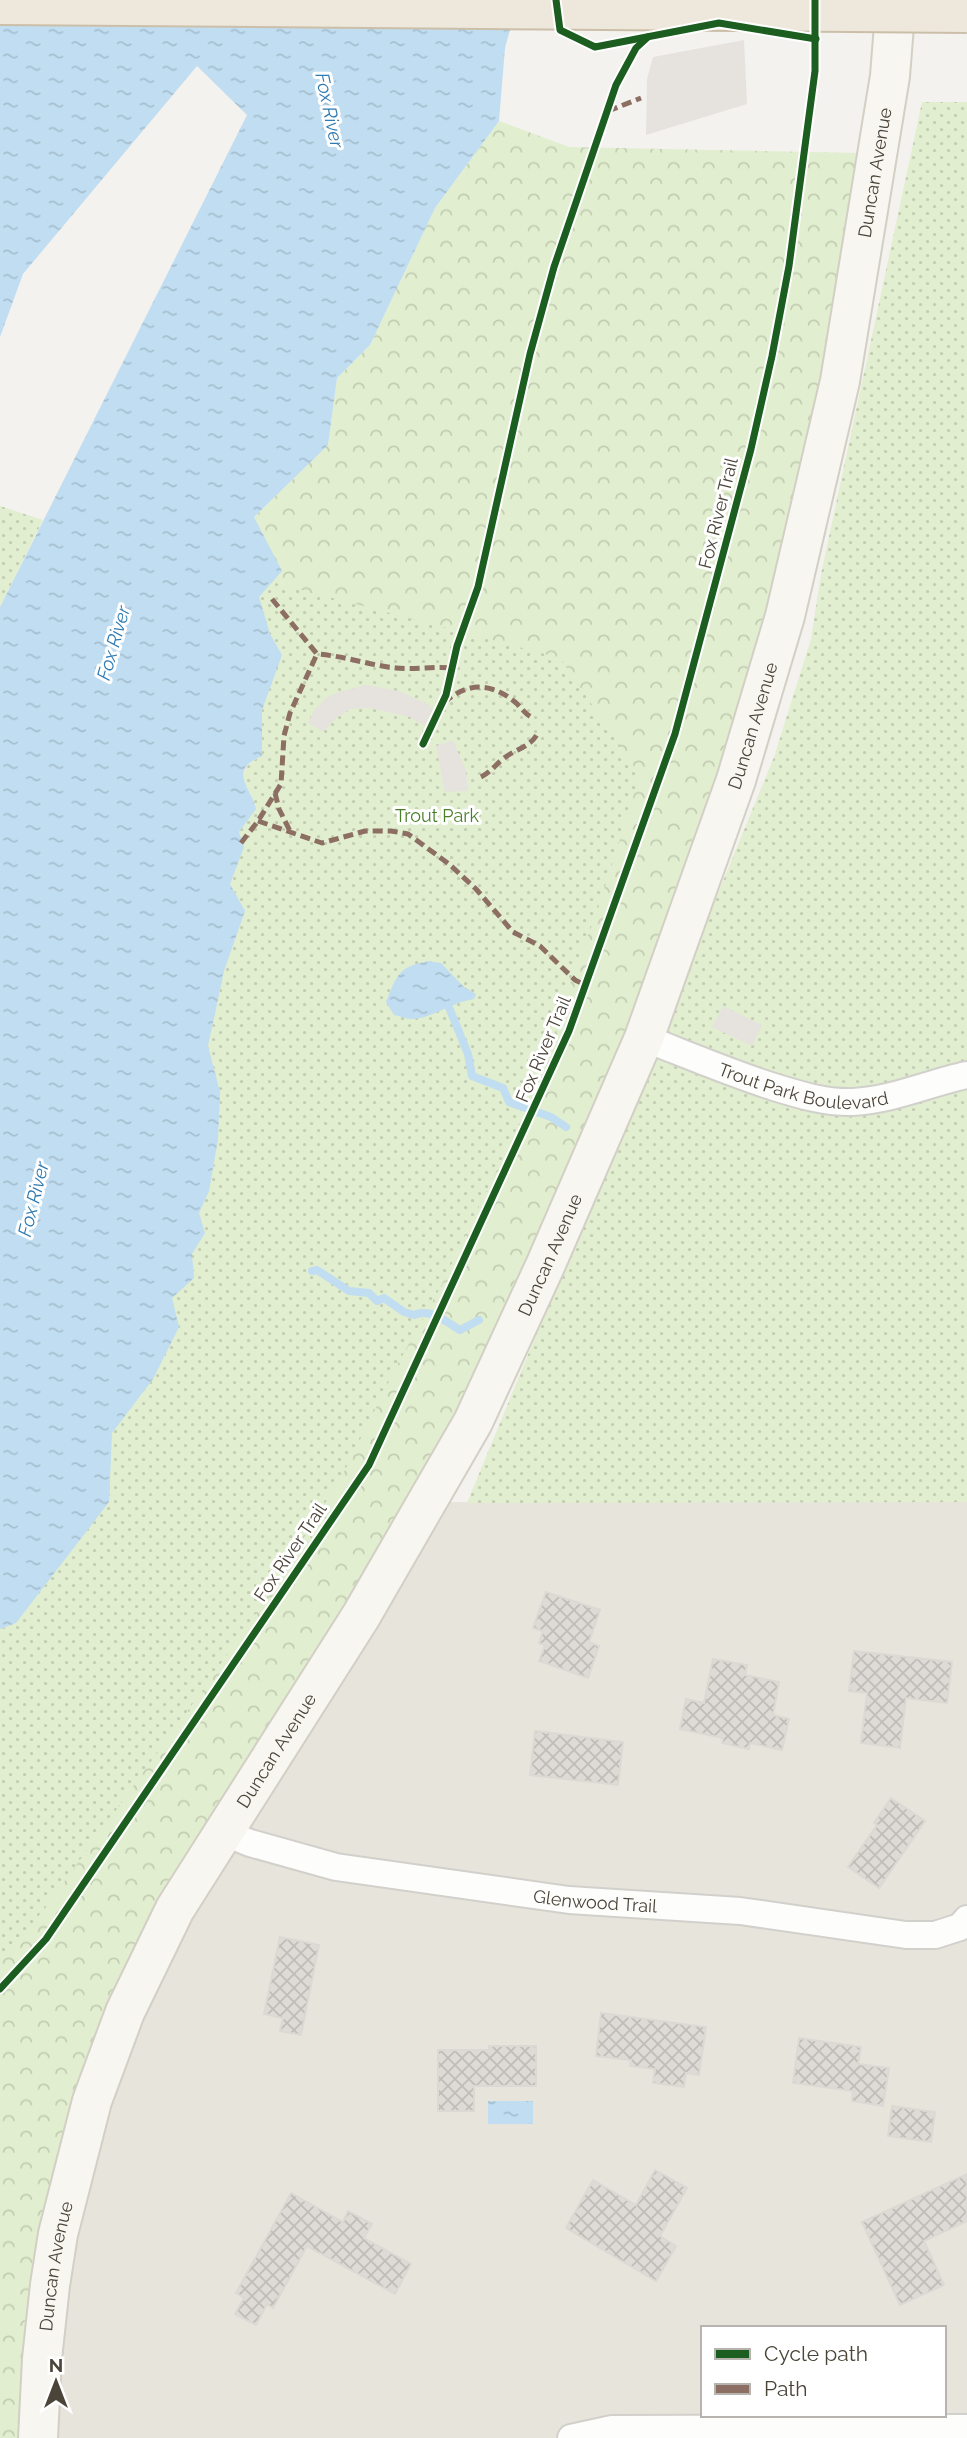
<svg xmlns="http://www.w3.org/2000/svg" width="967" height="2438" font-family="Raleway,sans-serif">
<style>
.residential{fill:#e7e4dc;fill-rule:evenodd}
.forest{fill:url(#forest-crowns)}
.park{fill:url(#park-dots)}
.parking{fill:#e6e3df}
.water{fill:url(#water-ripples)}
.lines{fill:none;stroke-linecap:round;stroke-linejoin:round}
.stream{stroke:#c0ddf1;stroke-width:8}
.building{fill:url(#building-cross-hatch);stroke:#dcd9d4;stroke-width:2}
.street-casing{stroke:#d2d0cb;stroke-width:30}
.secondary-casing{stroke:#d3cfc5;stroke-width:42}
.street{stroke:#fdfdfc;stroke-width:26}
.secondary{stroke:#f7f6f1;stroke-width:38}
.highway-bridge-casing{stroke:#ccbfa9;stroke-width:42;stroke-linecap:butt}
.highway-bridge{stroke:#ede8db;stroke-width:38}
.quiet{stroke:#8d6e63;stroke-width:5;stroke-dasharray:10 5;stroke-linecap:butt}
.cycleway-casing{stroke:#fff;stroke-width:11}
.cycleway{stroke:#1b5e20;stroke-width:7}
.labels{text-anchor:middle;dominant-baseline:central;stroke-width:6;stroke-linejoin:round;paint-order:stroke}
.street-label{font-size:18px;fill:#4b4439;stroke:#fff}
.park-label{font-size:18px;fill:#4a7f2a;stroke:#fff}
.water-label{font-size:19px;font-style:italic;fill:#2e7ab2;stroke:#fff}
</style>
<defs>
<pattern id="forest-crowns" width="20" height="18" patternUnits="userSpaceOnUse" patternTransform="scale(1.75)"><rect width="20" height="18" fill="#e1eecf"/><path d="M2 6a3 3 0 1 1 6 0M12 15a3 3 0 1 1 6 0" fill="none" stroke="#c3cdb2"/></pattern>
<pattern id="park-dots" width="8" height="8" patternUnits="userSpaceOnUse" patternTransform="scale(1.75)"><rect width="8" height="8" fill="#e1eecf"/><path d="M2 2h.1M6 6h.1" fill="none" stroke="#c3cdb2" stroke-width="1.8" stroke-linecap="round"/></pattern>
<pattern id="water-ripples" width="26" height="14" patternUnits="userSpaceOnUse" patternTransform="scale(1.75)"><rect width="26" height="14" fill="#c0ddf1"/><path d="M2 4q2-2 4 0t4 0M15 11q2-2 4 0t4 0" fill="none" stroke="#a6bfcf"/></pattern>
<pattern id="building-cross-hatch" width="8" height="8" patternUnits="userSpaceOnUse" patternTransform="scale(1.75)"><rect width="8" height="8" fill="#dedbd6"/><path d="M0 0l8 8M0 8l8-8" fill="none" stroke="#c0bdb8"/></pattern>
</defs>
<rect width="100%" height="100%" fill="#f4f2ee"/>
<!-- residential -->
<path class="residential" d="M410,1502H967V2438H25L57,2168ZM703,2328H944V2415H703Z"/>
<!-- forest -->
<polygon class="forest" points="499,121 569,147 859,153 851,218 807,454 737,717 641,999 496,1341 357,1600 129,1970 25,2438 0,2438 0,1629 16,1623 262,756 259,597 281,571 254,517 328,445 337,378 370,345 435,208"/>
<!-- park -->
<g class="park">
<polygon points="922,102 967,102 967,1502 467,1503 774,757 811,639 821,574"/>
<polygon points="0,506 43,520 0,607"/>
<path d="M272,582L560,658L640,775L595,918L576,964L549,1054L527,1107L441,1286L395,1369L344,1472L272,1590L199,1695L46,1907L0,1962V1629L16,1623L109,1502L112,1433L153,1379L178,1327L172,1298L194,1278L192,1254L205,1233L199,1213L209,1191L218,1139L220,1092L208,1046L224,971L245,911L230,884L244,847L239,832L253,796C237,780 241,765 262,756V710L281,655L270,634L259,597Z"/>
</g>
<!-- parking -->
<g class="parking">
<polygon points="744,40 747,104 646,135 647,79 653,57"/>
<polygon points="366,685 399,691 428,704 433,709 424,726 410,717 369,708 351,709 336,718 323,732 308,723 315,709 326,698 339,692"/>
<polygon points="453,740 466,771 468,791 445,792 436,746"/>
<polygon points="723,1006 762,1025 752,1046 712,1027"/>
</g>
<!-- water -->
<g class="water">
<path d="M0,0H518L505,48L499,121L435,208L370,345L337,378L328,445L254,517L282,571L259,597L270,634L282,655L262,710V756C227,771 251,787 256,809L239,832L244,847L230,884L245,911L224,971L208,1046L220,1092L218,1139L209,1191L199,1213L205,1233L192,1254L194,1278L172,1298L179,1327L153,1379L112,1433L109,1502L16,1623L0,1629V607L247,115L197,66L23,274L0,337Z"/>
<path d="M428,961L441,963L464,987L476,994L474,999C451,1002 432,1019 411,1019C406,1019 399,1016 394,1015L386,1002C397,975 398,967 428,961Z"/>
<rect x="488" y="2101" width="45" height="23"/>
</g>
<g class="lines">
<!-- stream -->
<g class="stream">
<polyline points="448,1005 468,1054 472,1076 503,1088 509,1102 551,1117 566,1127"/>
<path d="M312,1271L317,1270L349,1291L369,1293L377,1301L384,1298L404,1312L414,1315C431,1308 445,1321 460,1330L479,1320"/>
</g>
</g>
<!-- building -->
<g class="building">
<polygon points="546,1592 600,1610 589,1642 599,1646 588,1678 539,1661 545,1645 539,1643 543,1631 533,1628"/>
<polygon points="854,1651 952,1662 947,1703 906,1698 900,1748 861,1743 867,1693 849,1691"/>
<polygon points="713,1659 747,1665 745,1675 779,1682 773,1715 789,1719 782,1750 750,1743 749,1749 722,1743 723,1738 680,1729 686,1699 704,1703"/>
<polygon points="535,1731 623,1742 618,1785 530,1775"/>
<polygon points="891,1798 925,1821 879,1888 848,1867 877,1825 874,1823"/>
<polygon points="280,1937 319,1945 301,2035 280,2031 283,2018 264,2014"/>
<polygon points="601,2013 706,2027 699,2075 686,2073 684,2087 653,2083 655,2069 630,2066 631,2060 596,2056"/>
<polygon points="799,2038 861,2047 858,2064 889,2068 883,2106 852,2101 853,2091 793,2083"/>
<polygon points="489,2046 536,2046 536,2086 474,2086 474,2111 438,2111 438,2050 489,2050"/>
<polygon points="892,2106 935,2112 931,2142 888,2136"/>
<polygon points="655,2170 687,2188 660,2236 676,2246 656,2281 566,2228 593,2180 636,2205"/>
<polygon points="967,2174 967,2221 924,2241 944,2285 900,2305 862,2222"/>
<polygon points="291,2193 343,2222 348,2211 372,2224 364,2238 411,2264 395,2294 307,2246 273,2308 267,2304 256,2325 235,2314 244,2298 236,2293"/>
</g>
<g class="lines">
<!-- street casing -->
<g class="street-casing">
<g id="street">
<path id="s1" d="M644,1038C688,1055 730,1073 774,1087C800,1095 826,1103 853,1102C893,1100 929,1083 967,1075"/>
<path id="s2" d="M223,1832L250,1843L336,1867L569,1900L740,1911L906,1935H935L960,1927L967,1919"/>
<polyline points="571,2438 612,2429 967,2428"/>
</g>
</g>
<!-- secondary casing -->
<g class="secondary-casing">
<g id="secondary">
<path id="s3" d="M38,2438L42,2359L50,2285L58,2234L92,2101L125,2012L175,1909L361,1616L473,1422L545,1266L644,1038L736,780L785,616L840,381L890,76L896,0"/>
</g>
</g>
<!-- street -->
<use href="#street" class="street"/>
<!-- secondary -->
<use href="#secondary" class="secondary"/>
<!-- highway-bridge casing -->
<g class="highway-bridge-casing">
<polyline id="highway-bridge" points="0,5 967,13"/>
</g>
<!-- highway-bridge -->
<use href="#highway-bridge" class="highway-bridge"/>
<!-- quiet -->
<g class="quiet">
<polyline points="608,111 641,98"/>
<path d="M272,599L317,654C344,656 369,665 396,668C414,670 433,666 452,668"/>
<path d="M444,703C466,682 491,682 515,702C521,707 524,713 531,717"/>
<path d="M481,777C491,772 495,765 503,759C516,748 531,748 539,731"/>
<polyline points="275,793 279,809 291,833"/>
<polyline points="258,821 322,843 365,831 391,831 408,834 449,864 476,889 513,932 540,946 575,980 587,986"/>
<polyline points="241,843 258,821 281,784 284,736 290,713 317,654"/>
</g>
<!-- cycleway casing -->
<g class="cycleway-casing">
<g id="cycleway">
<polyline points="556,0 560,30 595,47 719,23 816,39"/>
<polyline points="423,744 446,695 457,646 478,587 530,354 554,267 616,85 636,48 648,37"/>
<polyline points="0,1989 46,1939 369,1465 569,1031 675,734 751,449 772,356 789,266 815,71 815,0"/>
</g>
</g>
<!-- cycleway -->
<use href="#cycleway" class="cycleway"/>
</g>
<g class="labels">
<!-- street labels -->
<g class="street-label">
<text stroke="none"><textPath href="#s3" startOffset="2441">Duncan Avenue</textPath></text>
<text transform="translate(718 513) rotate(-76)">Fox River Trail</text>
<text stroke="none"><textPath href="#s3" startOffset="1874">Duncan Avenue</textPath></text>
<text transform="translate(543 1049) rotate(-67)">Fox River Trail</text>
<text stroke="none"><textPath href="#s1" startOffset="168">Trout Park Boulevard</textPath></text>
<text stroke="none"><textPath href="#s3" startOffset="1307">Duncan Avenue</textPath></text>
<text transform="translate(290 1552) rotate(-56)">Fox River Trail</text>
<text stroke="none"><textPath href="#s3" startOffset="740">Duncan Avenue</textPath></text>
<text stroke="none"><textPath href="#s2" startOffset="380">Glenwood Trail</textPath></text>
<text stroke="none"><textPath href="#s3" startOffset="173">Duncan Avenue</textPath></text>
</g>
<!-- park labels -->
<g class="park-label">
<text x="437" y="815">Trout Park</text>
</g>
<!-- water labels -->
<g class="water-label">
<text transform="translate(330 110) rotate(78)">Fox River</text>
<text transform="translate(113 643) rotate(-74)">Fox River</text>
<text transform="translate(33 1199) rotate(-76)">Fox River</text>
</g>
</g>
<!-- legend -->
<rect x="701" y="2326" width="245" height="91" fill="#ffffff" stroke="#b7b4b0" stroke-width="2"/>
<rect x="715" y="2349" width="35" height="10" fill="#1b5e20" stroke="#b7b4b0" stroke-width="2"/>
<text x="764" y="2361" font-size="21" fill="#4b4439">Cycle path</text>
<rect x="715" y="2384" width="35" height="10" fill="#8d6e63" stroke="#b7b4b0" stroke-width="2"/>
<text x="764" y="2396" font-size="21" fill="#4b4439">Path</text>
<!-- north arrow -->
<g transform="translate(56 2382)" stroke="#ffffff" stroke-width="5" paint-order="stroke">
<path d="M0-5L12 26L0 18L-12 26Z" fill="#4b4439"/>
<text y="-10" font-size="19" font-weight="bold" text-anchor="middle" fill="#4b4439">N</text>
</g>
</svg>
